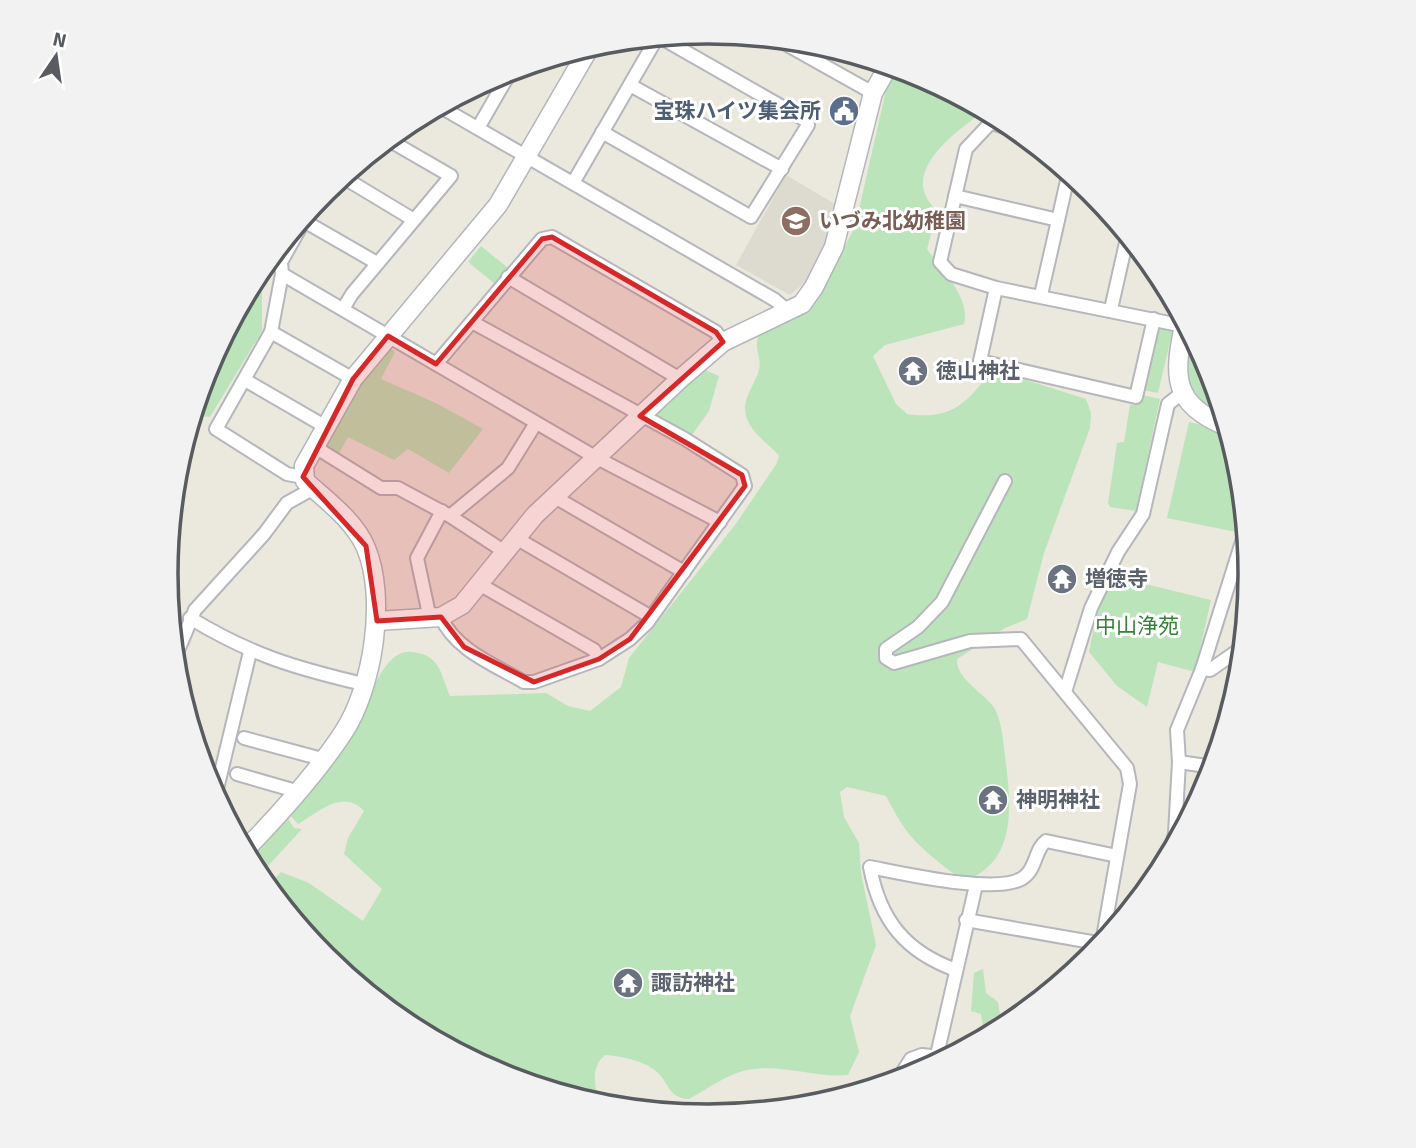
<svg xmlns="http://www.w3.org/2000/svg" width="1416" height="1148" font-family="Signika,'Noto Sans JP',sans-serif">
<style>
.education{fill:#dddacf}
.green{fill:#bce4ba}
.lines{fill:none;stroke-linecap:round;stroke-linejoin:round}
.street-casing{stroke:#b5b7bc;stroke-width:16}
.secondary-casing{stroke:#b3b7bc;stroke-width:21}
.street{stroke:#fff;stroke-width:12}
.secondary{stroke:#fff;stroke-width:18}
.marked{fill:#d62828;fill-opacity:0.2;stroke:#d62828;stroke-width:5;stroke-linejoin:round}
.labels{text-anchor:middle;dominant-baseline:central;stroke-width:6;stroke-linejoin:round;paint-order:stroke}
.service-label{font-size:21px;font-weight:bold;fill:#4e5e75;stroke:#fff;text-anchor:end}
.education-label{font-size:21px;font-weight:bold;fill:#785e54;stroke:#fff;text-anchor:start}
.worship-label{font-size:21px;font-weight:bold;fill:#5b616d;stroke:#fff;text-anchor:start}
.park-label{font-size:21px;fill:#338333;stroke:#fff}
.rim{fill:none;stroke:#585c60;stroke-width:3.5}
</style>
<rect width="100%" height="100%" fill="#ebe8de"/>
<!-- education -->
<polygon class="education" points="786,175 835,204 828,237 811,277 790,295 736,265"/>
<!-- green -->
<g class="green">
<path d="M898,68L916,73L986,110C963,126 912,162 925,194C927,200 933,207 937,212L927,249C941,269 971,298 964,324L885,345L873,356L896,404L907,414C951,421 969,402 992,369L1086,399L1091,413L1090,428L1044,553L1027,619L1005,628L957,659C956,680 985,693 995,709C1002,723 1003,741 1005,756C1010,795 1018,852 977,875C962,884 946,868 935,859C908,837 902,826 886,796L847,787L840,792L844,817L859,843L861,873L876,945L850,1016L859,1052L848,1075C817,1078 785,1065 754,1069C731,1071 709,1088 689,1099C668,1098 670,1084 657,1072C645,1061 621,1056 605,1055C589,1068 596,1088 599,1105L500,1075L406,1025L339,969L330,944L270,884L281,872L309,883L363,921L382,889L344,854L348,838L364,811C344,788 318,812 298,824L287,812C309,786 333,761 352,733C367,712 380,648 412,652C440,655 440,672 450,696L546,693L568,706L590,711L621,687L629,658L735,525L777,463L779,455C764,440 740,425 746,401C749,390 756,380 759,370C762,359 754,349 758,337L811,300L827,279L855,227L886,90Z"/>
<polygon points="481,246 508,268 495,284 468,262"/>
<polygon points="262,267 262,331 210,417 192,415 207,366"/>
<polygon points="1159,322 1174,325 1158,393 1143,390"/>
<path d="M1189,328L1209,367L1223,412C1179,401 1187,363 1189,328Z"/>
<polygon points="388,346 395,352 381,379 438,404 483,429 449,473 408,449 394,460 348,437 336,459 324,452 342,412"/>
<polygon points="700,368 719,376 709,411 690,438 654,415"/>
<polygon points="1142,395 1160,399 1136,511 1110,507 1108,503 1117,443 1124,442 1130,405 1139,404"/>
<path d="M1189,422L1229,431L1233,445L1231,456L1237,458C1244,481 1248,510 1241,533L1167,518Z"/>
<polygon points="1125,579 1211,600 1195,672 1158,662 1147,707 1117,686 1089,652 1096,615 1111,580"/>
<polygon points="287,817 294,828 302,829 258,877 250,862"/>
<polygon points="983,969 986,993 998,1002 1002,1029 985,1038 981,1014 971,1011 974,973"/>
</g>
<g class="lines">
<!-- street casing -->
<g class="street-casing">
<g id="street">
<polyline points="775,38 873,93"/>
<polyline points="630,85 782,169"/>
<polyline points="439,106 775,300 788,311"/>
<polyline points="997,116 966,149 940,262 951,274 996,288 1184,326"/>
<polyline points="992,123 1021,132"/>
<polyline points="478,128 512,69"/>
<polyline points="341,176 414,220"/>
<polyline points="573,183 658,36 807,121 808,125 751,217 602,132"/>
<polyline points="955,196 1058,220"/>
<polyline points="314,203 281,262 282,274 595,457 720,522"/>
<polyline points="304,221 377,263"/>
<polyline points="282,274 271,332 216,429 287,474 303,477"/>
<polyline points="508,277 680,379"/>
<polyline points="996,288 980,361 1136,397 1154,319"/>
<polyline points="1041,295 1069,172"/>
<polyline points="343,309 352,294 451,176 387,139"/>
<polyline points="1111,309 1128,234"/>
<polyline points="472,322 685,439 742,475 745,486 647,623 630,639 599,659 594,650 479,584"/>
<polyline points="271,332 353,379"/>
<polyline points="436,364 542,239 552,237 716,332 723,342"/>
<polyline points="245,380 326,427"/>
<polyline points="315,447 381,488 398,488 450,516 505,552"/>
<polyline points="1005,481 942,602 918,627 886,649 886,658 894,663 970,641 1021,639 1127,768 1130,784 1102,943"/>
<polyline points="553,496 684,572"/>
<polyline points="450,516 508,468 536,423"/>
<polyline points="516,538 651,617"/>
<path d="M441,617C455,650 495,665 524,682H534L599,659"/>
<path d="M190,618C251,655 295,668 363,684"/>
<polyline points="430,619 417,558 442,511"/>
<polyline points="174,660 195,610 264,534 287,503 314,488"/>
<polyline points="1202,669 1210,670 1243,647"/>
<polyline points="1065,692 1091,608 1118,552 1143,514 1168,404 1182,393"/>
<polyline points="244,738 322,759"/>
<polyline points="1179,762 1213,767"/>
<polyline points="237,774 296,791"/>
<polyline points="215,797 250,652"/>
<polyline points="1170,855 1175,833 1179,762 1177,730 1202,669 1246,529"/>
<polyline points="966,920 1103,944"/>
<path d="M956,970C906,952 880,921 870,867C901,873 1001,896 1024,877C1036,869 1035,849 1046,841L1117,856"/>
<polyline points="937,1055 976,885"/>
<polyline points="897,1081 911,1059 922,1055 949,1058"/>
</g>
</g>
<!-- secondary casing -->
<g class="secondary-casing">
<g id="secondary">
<path d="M1185,321C1173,376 1171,404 1228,427"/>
<polyline points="377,621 441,617 462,605 535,515 680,379 723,342 802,304 814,287 834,247 873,93 889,65"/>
<path d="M244,851C276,818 318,771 343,733C373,688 387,598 366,548C355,521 326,500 305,481L304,466L353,379L498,205L591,45"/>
</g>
</g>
<!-- street -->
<use href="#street" class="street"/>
<!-- secondary -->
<use href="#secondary" class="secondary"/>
</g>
<!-- marked area -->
<path class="marked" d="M552,237L716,332L723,342L640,416L742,475L745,486L630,639L599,659L534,682L464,647L441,617L377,621L366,546L303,477L353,379L388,336L436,364L542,239Z"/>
<!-- icons -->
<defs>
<g id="civic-disc" transform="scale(1.575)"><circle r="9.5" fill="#5c6f8a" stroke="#fff"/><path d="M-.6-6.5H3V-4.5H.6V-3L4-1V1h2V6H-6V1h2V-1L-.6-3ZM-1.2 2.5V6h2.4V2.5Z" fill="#fff"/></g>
<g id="school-disc" transform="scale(1.575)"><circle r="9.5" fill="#8d6e63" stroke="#fff"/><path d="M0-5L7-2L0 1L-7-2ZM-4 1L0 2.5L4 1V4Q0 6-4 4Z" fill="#fff"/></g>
<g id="temple-disc" transform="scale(1.575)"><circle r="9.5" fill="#6b7280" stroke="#fff"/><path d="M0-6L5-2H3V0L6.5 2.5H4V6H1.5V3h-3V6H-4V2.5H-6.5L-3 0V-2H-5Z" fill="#fff"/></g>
</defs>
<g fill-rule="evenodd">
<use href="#civic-disc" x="844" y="111"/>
<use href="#school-disc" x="796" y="221"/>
<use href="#temple-disc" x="913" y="371"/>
<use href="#temple-disc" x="1062" y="579"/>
<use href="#temple-disc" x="993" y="800"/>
<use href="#temple-disc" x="628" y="983"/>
</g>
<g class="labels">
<!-- service labels -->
<g class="service-label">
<text x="821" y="111">宝珠ハイツ集会所</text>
</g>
<!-- education labels -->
<g class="education-label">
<text x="819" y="221">いづみ北幼稚園</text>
</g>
<!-- worship labels -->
<g class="worship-label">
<text x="936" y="371">徳山神社</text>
<text x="1085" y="579">増徳寺</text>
<text x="1016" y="800">神明神社</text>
<text x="651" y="983">諏訪神社</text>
</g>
<!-- park labels -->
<g class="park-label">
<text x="1137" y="626">中山浄苑</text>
</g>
</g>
<!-- crop -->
<path d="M0 0H1416V1148H0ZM178 574a530 530 0 1 1 1060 0a530 530 0 1 1-1060 0Z" fill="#f2f2f2" fill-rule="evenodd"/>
<path class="rim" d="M178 574a530 530 0 1 1 1060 0a530 530 0 1 1-1060 0Z"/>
<!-- north arrow -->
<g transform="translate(56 56) rotate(13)" stroke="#ffffff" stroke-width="5" paint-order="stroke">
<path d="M0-5L12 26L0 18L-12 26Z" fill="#585c60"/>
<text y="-10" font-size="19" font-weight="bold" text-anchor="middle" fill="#585c60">N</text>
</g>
</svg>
